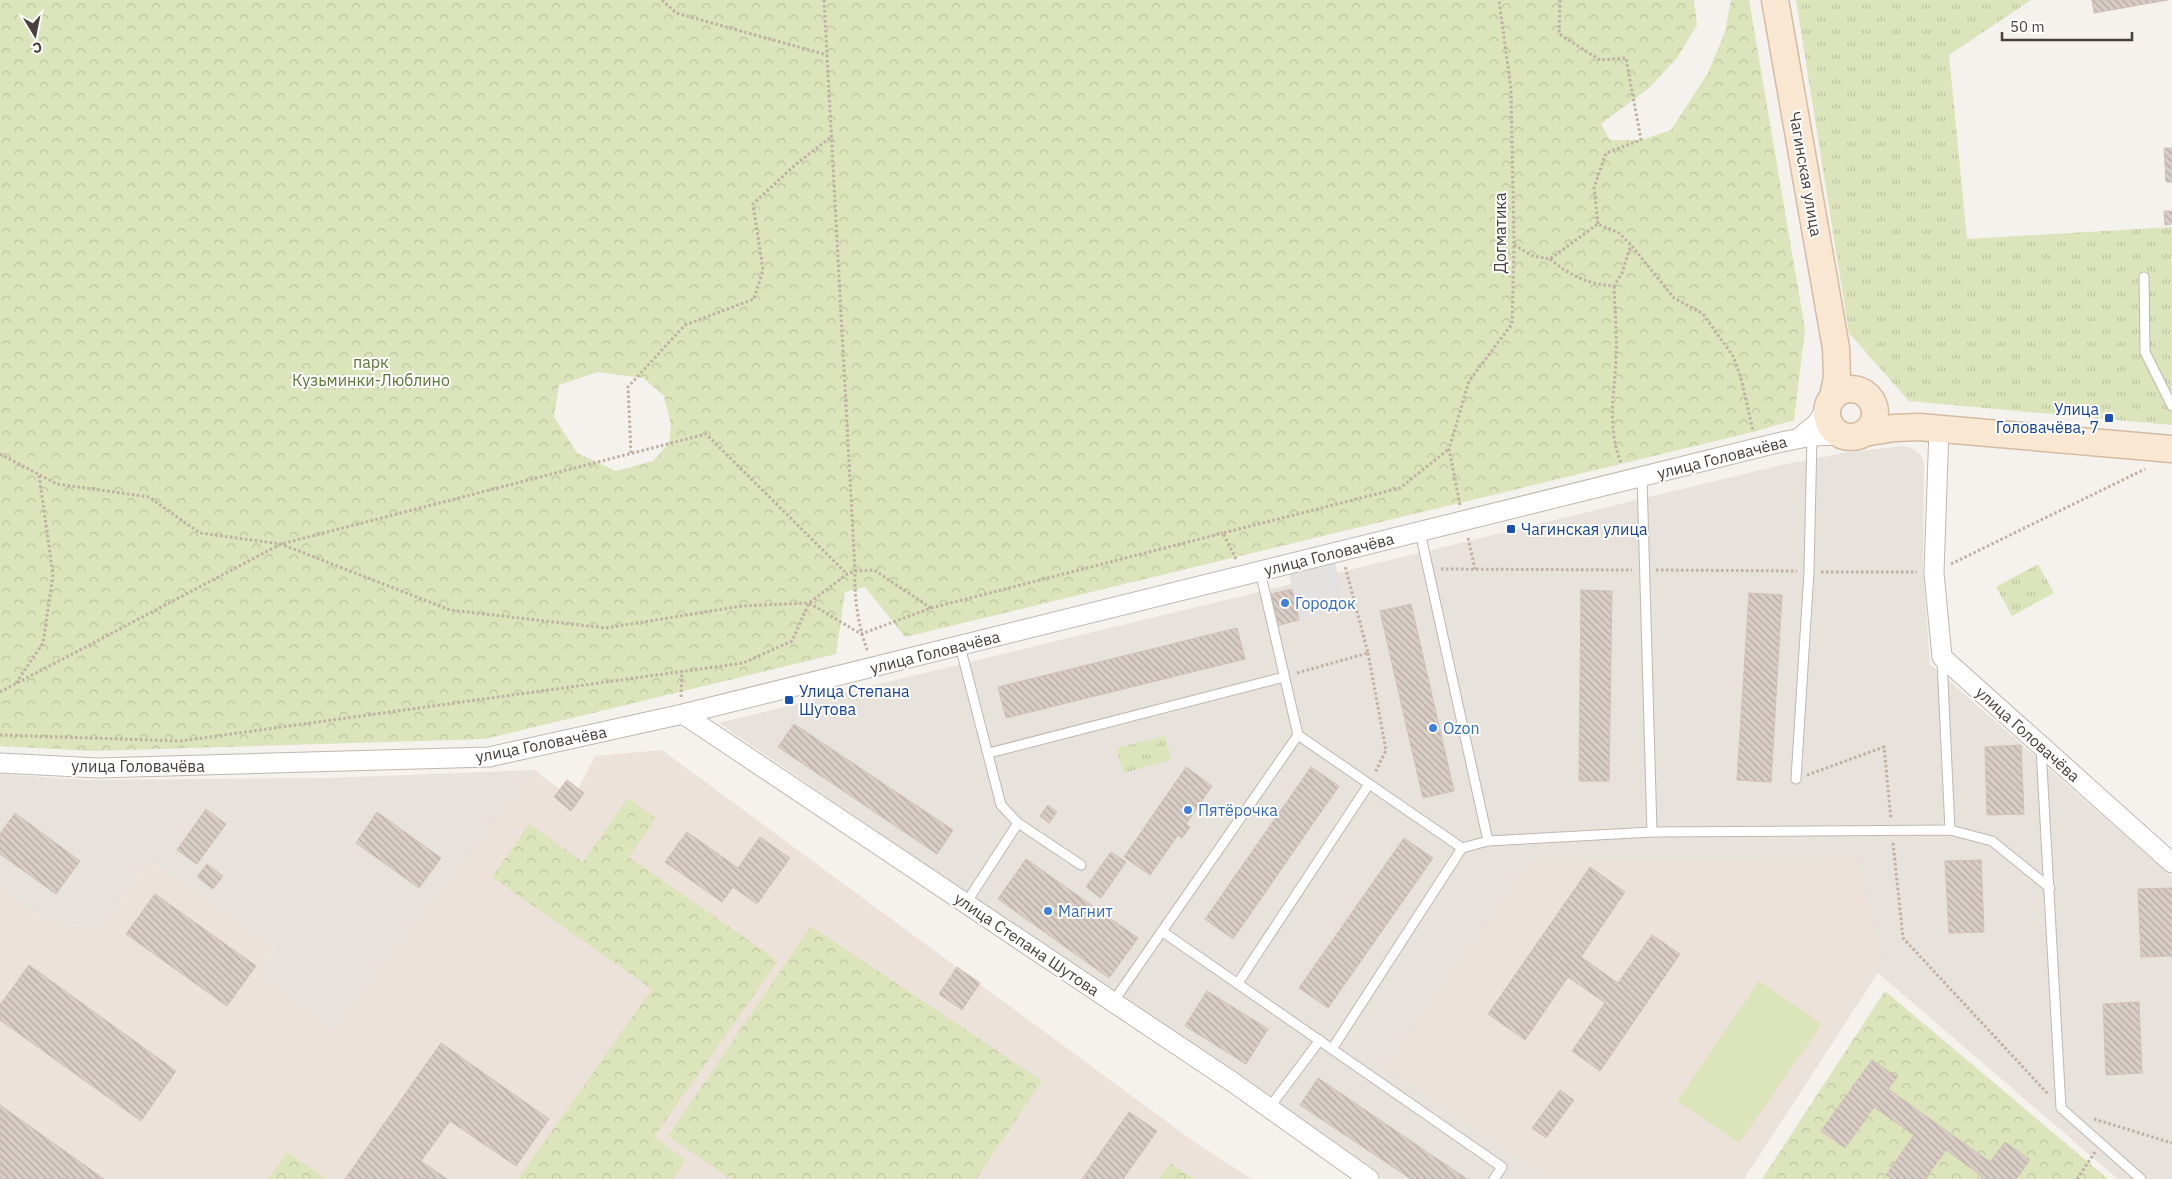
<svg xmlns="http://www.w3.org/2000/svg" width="2172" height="1179" font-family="'IBM Plex Sans',sans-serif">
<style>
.residential{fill:#e8e2dc}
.education{fill:#ece2d9}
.grass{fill:url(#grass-tufts)}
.forest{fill:url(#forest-crowns);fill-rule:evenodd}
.pitch{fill:#dbe4ba}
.parking{fill:#e4e2e0}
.building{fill:url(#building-back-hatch);stroke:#d0c1b7}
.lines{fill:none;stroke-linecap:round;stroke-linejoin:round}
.lane-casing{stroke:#c0b7b0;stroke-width:11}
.street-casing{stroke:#c0b7b0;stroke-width:21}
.secondary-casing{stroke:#d3bca3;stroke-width:29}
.path{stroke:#c0afa3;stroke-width:3;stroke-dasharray:2.5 2.5;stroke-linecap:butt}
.lane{stroke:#fff;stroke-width:9}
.street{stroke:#fff;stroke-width:19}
.secondary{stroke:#fae7d2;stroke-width:26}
.transit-dot{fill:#1a4fb4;stroke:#fff;stroke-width:2}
.shop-dot{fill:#3f7fe0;stroke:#fff;stroke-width:2}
.labels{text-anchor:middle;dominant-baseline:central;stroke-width:4;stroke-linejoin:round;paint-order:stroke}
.street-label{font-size:16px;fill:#49403b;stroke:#fff}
.park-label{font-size:16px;fill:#5b7633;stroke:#fff}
.transit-label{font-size:16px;fill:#164399;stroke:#fff;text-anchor:start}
.shop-label{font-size:16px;fill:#366cbe;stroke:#fff;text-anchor:start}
</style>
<defs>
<pattern id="grass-tufts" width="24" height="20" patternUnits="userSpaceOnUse" patternTransform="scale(1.25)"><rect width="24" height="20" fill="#dbe4ba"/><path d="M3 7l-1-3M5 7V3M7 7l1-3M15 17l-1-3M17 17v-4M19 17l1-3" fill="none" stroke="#bdc5a1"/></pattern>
<pattern id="forest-crowns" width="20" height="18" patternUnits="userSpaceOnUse" patternTransform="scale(1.25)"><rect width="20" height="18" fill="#dbe4ba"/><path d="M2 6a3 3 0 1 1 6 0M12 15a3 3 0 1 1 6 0" fill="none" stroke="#bdc5a1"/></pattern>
<pattern id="building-back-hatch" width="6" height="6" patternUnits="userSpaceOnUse" patternTransform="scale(1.25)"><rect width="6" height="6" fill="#d9cdc6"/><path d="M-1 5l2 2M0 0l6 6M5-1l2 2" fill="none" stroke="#b2a8a2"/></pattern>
</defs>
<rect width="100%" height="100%" fill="#f5f1ed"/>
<!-- residential -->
<g class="residential">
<polygon points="1903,446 1911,448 1920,454 1924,463 1923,568 1930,664 2172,877 2172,1179 2118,1179 1878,973 1744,1179 1383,1179 719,723 1781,465 1843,453"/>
<polygon points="535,770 333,1031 257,974 274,949 149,859 101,927 55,924 0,889 0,774 89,780 326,778"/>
</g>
<!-- education -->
<g class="education">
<polygon points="662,750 1193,1141 1252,1179 0,1179 0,889 55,924 101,927 149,859 274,948 258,974 333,1030 535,770 573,799 595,756"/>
<polygon points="1858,859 1882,957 1737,1179 1550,1179 1386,1068 1529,861"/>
</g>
<!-- grass -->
<g class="grass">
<polygon points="1796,0 2031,0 1949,55 1967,239 2172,227 2172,425 1909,401 1849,333"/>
<polygon points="2038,564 2054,593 2012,616 1996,587"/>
<polygon points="1165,736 1171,760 1123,773 1117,748"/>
</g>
<!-- forest -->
<g class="forest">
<path d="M0,0H1694L1697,25L1677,58L1649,88L1601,124L1610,140H1641L1671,130L1708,73L1725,32L1731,0H1749L1805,329L1794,420L1753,432L905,637L865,587L845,592L836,654L485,739L93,751L0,746ZM598,372L643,378L664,396L671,425L669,443L653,461L616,471L577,453L554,417L559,385Z"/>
<polygon points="628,798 656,818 629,857 778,961 654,1137 686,1160 673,1179 518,1179 652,989 492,877 529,824 583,862"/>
<polygon points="811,926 1042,1081 976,1179 731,1179 668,1136"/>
<polygon points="1885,991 2108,1179 1762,1179"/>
<polygon points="287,1152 327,1179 268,1179"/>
<polygon points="1170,1163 1194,1179 1159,1179"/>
</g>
<!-- pitch -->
<polygon class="pitch" points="1759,981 1822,1024 1739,1143 1677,1101"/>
<!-- parking -->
<polygon class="parking" points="1335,562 1346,609 1300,620 1289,574"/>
<!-- building -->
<g class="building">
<polygon points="2092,0 2168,0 2094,13"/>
<polygon points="2164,148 2172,148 2172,182 2166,182"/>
<polygon points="2164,211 2172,211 2172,224 2165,225"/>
<polygon points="1292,589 1299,620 1279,625 1271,594"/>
<polygon points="1581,590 1612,591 1609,781 1579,781"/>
<polygon points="1749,593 1782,595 1771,782 1737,780"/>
<polygon points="1411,604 1454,791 1423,798 1380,611"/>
<polygon points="1237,628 1245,659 1006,718 998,687"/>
<polygon points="794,724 953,830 937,854 778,747"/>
<polygon points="2021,745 2024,814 1987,815 1985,747"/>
<polygon points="1186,767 1212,786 1186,824 1190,827 1182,838 1178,835 1150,875 1124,857"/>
<polygon points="1311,767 1339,786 1233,939 1205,919"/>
<polygon points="567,780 584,793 571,811 554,797"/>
<polygon points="1048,805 1057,812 1049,823 1040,816"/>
<polygon points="206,809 226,824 197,864 177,850"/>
<polygon points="377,812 441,858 419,888 356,843"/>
<polygon points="15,813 80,861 56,894 0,854 0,834"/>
<polygon points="687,832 738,868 760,837 790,858 757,904 733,887 722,902 665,862"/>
<polygon points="1404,838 1433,858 1328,1008 1299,988"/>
<polygon points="1111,852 1126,862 1101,898 1086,887"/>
<polygon points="1026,859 1138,938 1109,978 998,899"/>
<polygon points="1981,860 1984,932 1949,933 1945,861"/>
<polygon points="207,864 223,876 213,889 197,877"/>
<polygon points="1590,867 1625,892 1581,957 1618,983 1652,935 1680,954 1600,1071 1572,1051 1605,1003 1568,977 1525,1040 1488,1014"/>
<polygon points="2172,888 2172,956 2141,957 2138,889"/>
<polygon points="155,894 256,966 227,1006 126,934"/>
<polygon points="29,965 176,1071 141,1121 0,1020 0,1005"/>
<polygon points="957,967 980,983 962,1010 939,994"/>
<polygon points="1207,991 1268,1029 1246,1064 1185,1026"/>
<polygon points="2139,1002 2142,1073 2106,1075 2103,1004"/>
<polygon points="441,1043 549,1119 516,1166 450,1121 421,1161 447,1179 345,1179"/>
<polygon points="1872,1060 1897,1077 1888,1089 1990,1162 2005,1142 2030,1160 2016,1179 1980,1179 1982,1176 1946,1150 1925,1179 1892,1179 1886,1175 1914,1135 1874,1107 1845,1148 1821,1131"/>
<polygon points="1318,1078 1467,1179 1411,1179 1300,1105"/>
<polygon points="1560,1090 1574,1100 1546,1138 1532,1128"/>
<polygon points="0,1105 104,1179 0,1179"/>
<polygon points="1129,1112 1157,1131 1123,1179 1082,1179"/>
</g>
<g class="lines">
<!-- lane casing -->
<g class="lane-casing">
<g id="lane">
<polyline points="2144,277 2145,352 2172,406"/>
<polyline points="1642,477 1652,832"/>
<polyline points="1420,532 1488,841"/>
<polyline points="960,646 1001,805 1018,823 1081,865"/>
<polyline points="1942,660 1950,830"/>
<polyline points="1298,735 1462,848"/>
<polyline points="2041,748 2061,1108 2141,1179"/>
<polyline points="989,753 1284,677"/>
<polyline points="1796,779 1809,572 1812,436"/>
<polyline points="966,903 1018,823"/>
<polyline points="1163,932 1502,1167 1494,1179"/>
<polyline points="1238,983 1369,784"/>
<polyline points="1113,1002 1298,735 1260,571"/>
<polyline points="1332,1049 1462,848 1488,841 1652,832 1950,830 1992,841 2050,888"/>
<polyline points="1269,1108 1320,1040"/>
</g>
</g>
<!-- street casing -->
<g class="street-casing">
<g id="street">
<polyline points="1939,429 1934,573 1942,657 2172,863"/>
<polyline points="1799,438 1817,423 1829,404"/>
<polyline points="683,714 1234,1083 1369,1179"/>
<polyline points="0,763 98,768 489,757 683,714 1777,443 1812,436 1842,435"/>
</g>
</g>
<!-- secondary casing -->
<g class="secondary-casing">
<g id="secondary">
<polyline points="1775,0 1836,348 1837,377 1833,397"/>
<circle cx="1851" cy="413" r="24"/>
<polyline points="1864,433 1894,428 1919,427 2172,449"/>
</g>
</g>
<!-- path -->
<g class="path">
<polyline points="662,0 676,13 827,55"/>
<path d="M824,0L855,571C854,598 858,626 868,652"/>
<polyline points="1560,0 1559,34 1600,60 1626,58 1641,140 1606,153 1594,188 1598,224"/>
<polyline points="1514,245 1533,256 1550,259 1598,224 1619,233 1631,245 1674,298 1703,314 1733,356 1741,378 1753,431"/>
<path d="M1550,259C1569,275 1589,285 1614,286L1622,273L1631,245"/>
<path d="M1614,286C1615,311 1617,335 1616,360C1614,397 1607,427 1621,463"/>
<polyline points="631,453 628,387 685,325 754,299 763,270 753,204 795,165 831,137"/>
<polyline points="0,454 57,484 149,497 200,533 281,544 450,610 606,628 742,606 809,603 861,634 931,608 1223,533"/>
<polyline points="1460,505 1449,449 1469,381 1512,324 1514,245 1511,89 1499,0"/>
<polyline points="1468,538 1475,569"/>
<polyline points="1236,559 1223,533 1400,488 1449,449"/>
<polyline points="1951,564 2145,469"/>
<polyline points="1441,569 1632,570"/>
<polyline points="1656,570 1797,571"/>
<polyline points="1821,572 1917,572"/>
<polyline points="1368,653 1386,750 1375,773"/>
<polyline points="1297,673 1368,653 1345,566"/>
<polyline points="16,683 43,643 53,575 39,475"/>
<polyline points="0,692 281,544 706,434 847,574"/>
<polyline points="681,697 682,671"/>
<polyline points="0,735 181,741 743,663 792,641 809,603 847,574 855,571 874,570 931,608"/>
<polyline points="1807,775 1884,747 1891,819"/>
<polyline points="1893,843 1903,938 2048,1094"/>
<polyline points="2094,1119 2172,1143"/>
<polyline points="2077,1179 2095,1152"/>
</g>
<!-- lane -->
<use href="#lane" class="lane"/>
<!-- street -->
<use href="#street" class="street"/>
<!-- secondary -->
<use href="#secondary" class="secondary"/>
</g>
<!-- markers -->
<g class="transit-dot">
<rect x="2104" y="413" width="10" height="10" rx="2.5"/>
<rect x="1506" y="524" width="10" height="10" rx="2.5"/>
<rect x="784" y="695" width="10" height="10" rx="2.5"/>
</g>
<g class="shop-dot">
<circle cx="1285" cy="603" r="5"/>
<circle cx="1433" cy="728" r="5"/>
<circle cx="1188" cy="810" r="5"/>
<circle cx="1048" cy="911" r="5"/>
</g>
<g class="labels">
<!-- street labels -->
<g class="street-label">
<text transform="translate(1806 174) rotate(80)">Чагинская улица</text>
<text transform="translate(1500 233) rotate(-90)">Догматика</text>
<text transform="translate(1722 457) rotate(-14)">улица Головачёва</text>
<text transform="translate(1329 554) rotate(-14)">улица Головачёва</text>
<text transform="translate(935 652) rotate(-14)">улица Головачёва</text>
<text transform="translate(2028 734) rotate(42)">улица Головачёва</text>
<text transform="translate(541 744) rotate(-11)">улица Головачёва</text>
<text x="138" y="766">улица Головачёва</text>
<text transform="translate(1027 944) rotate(34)">улица Степана Шутова</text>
</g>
<!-- park labels -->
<g class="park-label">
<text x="371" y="362">парк<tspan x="371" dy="18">Кузьминки-Люблино</tspan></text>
</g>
<!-- transit labels -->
<g class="transit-label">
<text x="2099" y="409" text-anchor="end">Улица<tspan x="2099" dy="18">Головачёва, 7</tspan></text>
<text x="1521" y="529">Чагинская улица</text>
<text x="799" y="691">Улица Степана<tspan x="799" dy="18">Шутова</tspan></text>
</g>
<!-- shop labels -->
<g class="shop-label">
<text x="1295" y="603">Городок</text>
<text x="1443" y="728">Ozon</text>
<text x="1198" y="810">Пятёрочка</text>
<text x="1058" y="911">Магнит</text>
</g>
</g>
<!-- north arrow -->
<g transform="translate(35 35) rotate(170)" stroke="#ffffff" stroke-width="4" paint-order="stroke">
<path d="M0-4L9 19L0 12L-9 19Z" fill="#49403b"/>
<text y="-8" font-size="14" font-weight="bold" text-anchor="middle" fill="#49403b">С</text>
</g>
<!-- scale -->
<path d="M2002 32v8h130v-8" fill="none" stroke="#49403b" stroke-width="2.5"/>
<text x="2010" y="32" font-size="15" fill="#49403b" stroke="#ffffff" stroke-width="4" paint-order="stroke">50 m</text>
</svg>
